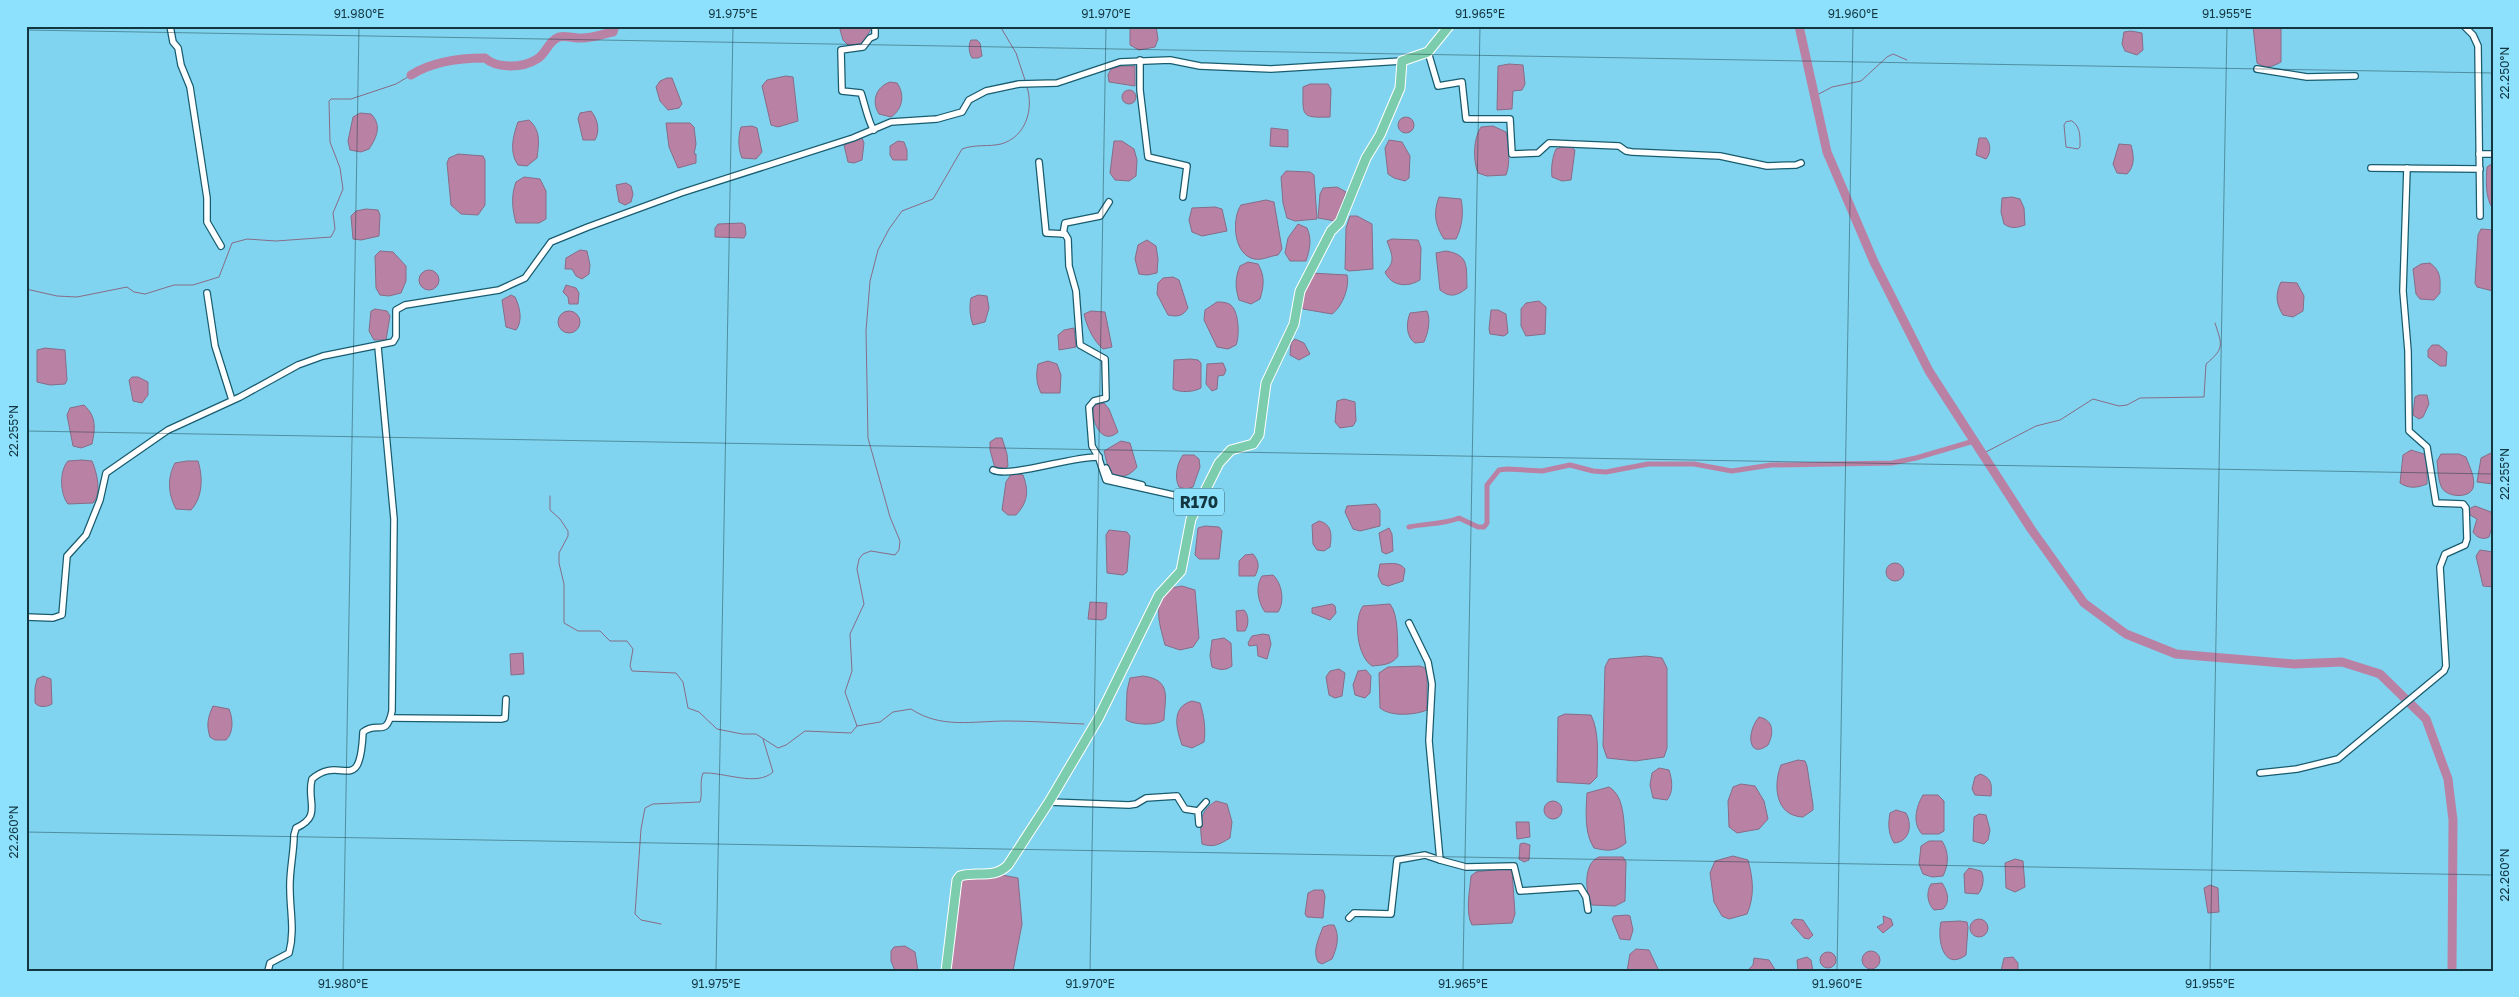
<svg xmlns="http://www.w3.org/2000/svg" width="2519" height="997" font-family="'Golos Text',sans-serif">
<style>
.water{fill:#b982a5;stroke:#876c87}
.lines{fill:none;stroke-linecap:round;stroke-linejoin:round}
.stream{stroke:#876c87;stroke-width:1}
.canal{stroke:#b982a5;stroke-width:5}
.river{stroke:#b982a5;stroke-width:9}
.minor-casing{stroke:#185c6f;stroke-width:8}
.primary-casing{stroke:#fff;stroke-width:11}
.minor{stroke:#fff;stroke-width:5.5}
.primary{stroke:#7ccdad;stroke-width:9}
.ticks{fill:none;stroke:#133741;stroke-width:1;stroke-opacity:0.45}
.labels{text-anchor:middle;dominant-baseline:central;stroke-width:5;stroke-linejoin:round;paint-order:stroke}
.shield{fill:#8ee1fd;stroke:#386a79;stroke-width:1}
.shield-label{font-size:16px;font-weight:bold;fill:#133741}
.neatline{fill:none;stroke:#133741;stroke-width:2}
.ticks-label{font-size:12px;text-anchor:middle;fill:#133741}
</style>
<rect width="100%" height="100%" fill="#81d4ef"/>
<!-- water -->
<g class="water">
<polygon points="839,26 870,26 871,29 862,45 850,47 843,40"/>
<polygon points="1130,26 1156,26 1158,39 1155,47 1139,50 1130,45"/>
<path d="M2253,26H2281V62C2272,67 2266,69 2257,63Z"/>
<polygon points="2131,31 2142,33 2143,50 2137,55 2125,51 2122,44 2124,32"/>
<path d="M971,40H977L980,43L982,56L978,58H972C969,53 968,45 971,40Z"/>
<polygon points="1509,64 1523,65 1525,84 1522,90 1513,91 1512,109 1497,110 1498,66"/>
<polygon points="1122,66 1135,66 1135,86 1109,82 1108,75 1111,69"/>
<polygon points="786,76 793,77 798,121 778,127 771,125 762,86 767,80"/>
<polygon points="667,78 672,78 682,104 679,108 668,110 660,101 656,87 660,81"/>
<path d="M890,82L897,83C905,94 903,109 891,117L879,114C871,101 876,87 890,82Z"/>
<path d="M1310,84H1328L1331,89L1330,117C1300,118 1303,116 1303,87Z"/>
<circle cx="1129" cy="97" r="7"/>
<path d="M591,111C598,119 600,131 595,140H583L578,119L580,113Z"/>
<path d="M360,113L371,114C382,125 377,137 369,149L361,152L350,150L348,141L353,117Z"/>
<circle cx="1406" cy="125" r="8"/>
<path d="M529,120C541,131 539,142 537,158L527,166L518,165C509,152 513,136 518,122Z"/>
<polygon points="666,123 690,123 694,127 696,144 694,154 696,154 696,163 678,168 669,147"/>
<path d="M752,126L757,128L762,152L756,159L742,158C738,149 738,136 741,127Z"/>
<path d="M1493,126L1506,132C1508,145 1511,163 1506,175L1487,176L1478,173C1473,160 1473,139 1481,127Z"/>
<polygon points="1271,128 1288,130 1288,147 1270,146"/>
<polygon points="862,138 864,143 862,160 854,163 848,162 844,145"/>
<path d="M1979,138H1986C1991,144 1991,153 1986,159L1976,155Z"/>
<polygon points="1389,140 1402,142 1410,156 1409,178 1405,181 1394,178 1388,174 1385,148"/>
<polygon points="898,141 904,142 907,150 907,160 893,160 890,155 890,146"/>
<polygon points="1114,141 1122,141 1134,149 1137,160 1136,176 1129,181 1115,180 1110,173"/>
<path d="M2119,144L2131,145C2134,156 2135,166 2127,174L2117,173L2113,164Z"/>
<path d="M1562,147H1571L1575,150L1571,180L1562,181L1552,177C1551,168 1552,158 1556,149Z"/>
<polygon points="458,154 483,156 485,160 485,205 478,215 461,214 451,205 447,163 449,158"/>
<path d="M2493,163V209C2485,198 2486,180 2487,167Z"/>
<polygon points="1286,171 1310,172 1314,175 1317,219 1295,221 1287,218 1283,203 1281,177"/>
<path d="M524,177L540,179L546,191V219L539,223H516C512,209 511,195 516,182Z"/>
<polygon points="626,183 631,186 633,194 631,202 625,205 619,202 616,185"/>
<polygon points="1337,187 1346,192 1335,221 1318,218 1320,194 1323,188"/>
<path d="M1439,197L1461,199C1464,213 1462,227 1456,239H1444C1435,225 1433,213 1439,197Z"/>
<path d="M2012,197L2020,199L2024,208L2025,225C2017,228 2011,229 2004,224L2001,212L2002,198Z"/>
<path d="M1266,200L1274,202L1282,249L1278,255C1269,256 1260,262 1251,258C1233,251 1232,218 1241,205Z"/>
<polygon points="1215,207 1222,209 1227,231 1202,236 1192,232 1189,220 1192,208"/>
<polygon points="366,209 378,210 380,215 379,236 361,240 353,239 351,216 356,211"/>
<polygon points="1350,216 1357,216 1372,224 1373,269 1349,271 1345,269 1346,228"/>
<polygon points="742,223 745,225 746,234 744,238 715,237 715,228 718,224"/>
<path d="M1298,224L1307,228C1312,239 1310,249 1306,261H1290L1285,253L1288,238Z"/>
<polygon points="2481,229 2493,230 2493,291 2477,287 2475,283 2478,235"/>
<path d="M1392,239L1418,240L1421,248L1420,280C1407,288 1391,286 1385,272C1396,261 1392,255 1387,241Z"/>
<polygon points="1147,240 1156,246 1158,259 1157,273 1147,275 1139,274 1135,259 1138,245"/>
<polygon points="580,250 587,251 590,265 589,274 582,279 576,276 572,269 565,269 566,258"/>
<polygon points="380,251 393,252 406,266 406,281 401,293 389,296 380,295 376,288 375,256"/>
<path d="M1446,251C1470,255 1466,267 1467,288C1457,296 1450,298 1440,290L1436,253Z"/>
<path d="M1248,262L1258,264C1265,276 1264,286 1260,299L1251,304L1239,300C1235,287 1235,278 1240,266Z"/>
<path d="M2430,263C2442,272 2440,280 2440,293L2434,300L2420,299L2416,294L2413,269L2421,264Z"/>
<circle cx="429" cy="280" r="10"/>
<path d="M1311,273L1347,275C1350,287 1342,307 1332,314L1303,309L1300,299Z"/>
<path d="M1173,277L1179,280L1188,308C1183,316 1178,317 1168,315L1157,294L1158,283L1163,278Z"/>
<path d="M2281,282L2297,283L2304,296L2303,311L2293,317L2283,315C2276,304 2275,294 2281,282Z"/>
<polygon points="566,285 576,288 579,293 578,304 569,304 568,297 563,292"/>
<path d="M511,295L515,297C520,307 523,321 516,330L506,327L502,300Z"/>
<path d="M978,295L987,296L989,308L985,322L973,325C970,317 969,307 971,298Z"/>
<polygon points="1539,301 1546,307 1545,334 1526,336 1521,326 1521,309 1526,303"/>
<path d="M1217,302C1220,302 1226,302 1229,304C1239,308 1240,336 1236,345L1228,349L1217,347L1204,320L1205,310Z"/>
<polygon points="375,309 387,311 390,316 386,340 374,340 369,331 371,311"/>
<polygon points="1491,310 1498,310 1506,314 1508,333 1504,336 1490,334 1489,329"/>
<path d="M1091,311L1105,312L1112,347L1103,349C1093,340 1087,327 1084,314Z"/>
<path d="M1427,311C1431,320 1428,333 1424,342L1415,343C1406,337 1406,323 1410,313Z"/>
<circle cx="569" cy="322" r="11"/>
<polygon points="1074,328 1076,347 1059,350 1058,335 1064,330"/>
<polygon points="1295,339 1304,343 1310,354 1299,360 1290,355 1291,343"/>
<polygon points="2432,345 2439,345 2447,352 2446,366 2440,366 2428,357 2428,350"/>
<polygon points="45,348 65,350 67,380 65,384 50,385 37,382 37,350"/>
<path d="M1190,359L1198,360L1201,363V388C1194,392 1181,393 1173,389L1174,360Z"/>
<path d="M1048,361L1057,364L1061,375L1060,393H1041C1036,383 1036,374 1038,364Z"/>
<polygon points="1223,363 1226,370 1224,375 1218,376 1217,389 1212,391 1206,384 1207,364"/>
<polygon points="132,377 138,377 148,382 148,395 142,403 133,401 129,380"/>
<polygon points="2419,395 2427,395 2429,404 2423,417 2419,419 2413,415 2415,397"/>
<polygon points="1344,399 1355,402 1356,421 1353,426 1340,428 1335,422 1337,401"/>
<path d="M1104,403L1109,409L1118,432C1101,447 1090,419 1094,405Z"/>
<path d="M84,405C97,417 95,429 92,444L81,448L73,446L67,415L70,408Z"/>
<polygon points="996,438 1002,438 1007,454 1008,466 1005,469 995,468 990,450 990,442"/>
<path d="M1121,441L1130,443L1137,467C1130,476 1120,479 1110,475L1104,451Z"/>
<path d="M2411,450L2424,454L2427,461V484C2417,488 2409,489 2400,483L2403,455Z"/>
<polygon points="2493,452 2493,484 2477,482 2481,458"/>
<path d="M2441,454H2459L2466,457C2469,466 2476,478 2473,488C2469,499 2447,497 2442,488C2438,481 2438,469 2437,461Z"/>
<path d="M1183,455H1194L1199,459L1200,467L1193,487L1186,489L1179,487C1174,478 1177,463 1183,455Z"/>
<path d="M82,460L92,461C97,473 102,493 93,503L68,504C60,494 59,471 68,461Z"/>
<path d="M187,461H198C203,477 203,497 191,510L176,509C168,494 167,478 175,463Z"/>
<path d="M1012,473L1023,475C1029,491 1028,502 1016,515H1008L1002,510L1006,482Z"/>
<polygon points="1376,504 1380,510 1380,526 1360,531 1353,529 1345,512 1347,506"/>
<path d="M2475,506L2491,512C2494,521 2492,528 2489,537C2483,540 2477,538 2473,532L2477,519L2470,515L2469,509Z"/>
<path d="M1319,521C1332,524 1332,535 1330,547L1324,551L1317,550L1313,544L1312,525Z"/>
<polygon points="1205,526 1219,527 1222,531 1219,559 1199,559 1195,555 1198,528"/>
<polygon points="1389,528 1392,534 1393,551 1386,554 1382,552 1379,533"/>
<polygon points="1109,530 1127,532 1130,536 1127,572 1123,575 1107,573 1106,535"/>
<polygon points="2480,550 2493,552 2493,587 2483,586 2476,556"/>
<path d="M1253,554C1260,562 1259,568 1255,576H1239V561L1245,555Z"/>
<circle cx="1895" cy="572" r="9"/>
<path d="M1380,564C1389,564 1399,561 1405,569L1403,581L1388,586L1382,584L1378,576Z"/>
<path d="M1273,575C1282,583 1285,602 1278,612H1265C1258,602 1255,587 1262,576Z"/>
<path d="M1182,586L1195,590L1199,638L1193,647L1180,650L1165,645C1160,625 1153,608 1166,589Z"/>
<polygon points="1090,602 1107,603 1106,618 1102,620 1088,619"/>
<polygon points="1332,604 1335,606 1336,613 1330,620 1312,613 1312,608"/>
<path d="M1390,604C1399,615 1397,641 1398,656C1392,665 1382,665 1372,666C1357,656 1353,620 1363,606Z"/>
<path d="M1244,610C1249,615 1249,625 1245,631H1237L1236,611Z"/>
<polygon points="1263,634 1269,635 1271,644 1267,659 1258,656 1257,645 1249,646 1248,643 1252,636"/>
<path d="M1224,638L1231,643L1232,666C1225,671 1220,670 1212,667L1210,656L1212,640Z"/>
<polygon points="523,653 524,674 511,675 510,654"/>
<polygon points="1646,656 1662,658 1667,668 1667,748 1664,757 1635,761 1607,758 1603,746 1605,667 1609,659"/>
<path d="M1420,666L1425,668L1427,673V710C1415,715 1391,717 1380,708L1379,673L1388,667Z"/>
<polygon points="1339,669 1345,673 1342,696 1335,698 1329,695 1326,677 1330,671"/>
<polygon points="1366,670 1371,676 1370,693 1365,698 1355,695 1353,685 1358,671"/>
<path d="M43,676L51,679L52,704C47,707 39,708 35,703V688L37,679Z"/>
<path d="M1143,676C1172,680 1165,697 1164,720C1155,726 1135,725 1126,720L1127,691L1130,678Z"/>
<path d="M1192,701L1200,703C1204,716 1206,729 1204,742L1192,748L1182,745C1176,728 1171,707 1192,701Z"/>
<path d="M213,706L229,709C233,719 234,732 226,740H215L210,737C206,725 208,717 213,706Z"/>
<path d="M1565,714L1591,715C1600,733 1597,757 1597,777L1590,784L1557,782L1558,717Z"/>
<path d="M1759,717C1774,720 1774,733 1768,745C1748,760 1746,732 1759,717Z"/>
<path d="M1798,760L1805,761L1807,766L1813,805V810L1803,817C1775,816 1773,785 1781,765Z"/>
<path d="M1659,768L1669,770C1672,779 1674,792 1667,800L1653,798L1650,785L1652,773Z"/>
<path d="M1980,774C1992,778 1992,785 1991,796L1975,795L1972,789L1975,777Z"/>
<polygon points="1741,784 1755,786 1764,801 1768,819 1759,829 1737,833 1729,827 1728,801 1733,787"/>
<path d="M1609,787C1626,797 1623,825 1626,843C1615,852 1607,851 1594,848C1584,833 1586,811 1587,793Z"/>
<path d="M1923,795H1938L1944,801V831L1939,834H1922C1912,823 1916,807 1923,795Z"/>
<circle cx="1553" cy="810" r="9"/>
<path d="M1216,801L1227,804L1232,822L1230,838C1220,844 1214,848 1202,844C1200,825 1198,812 1216,801Z"/>
<path d="M1896,810L1906,813C1913,826 1909,842 1894,843C1888,833 1888,824 1890,813Z"/>
<polygon points="1979,814 1986,815 1990,830 1988,840 1984,844 1973,841 1974,817"/>
<polygon points="1516,822 1529,822 1530,837 1517,839"/>
<path d="M1929,841H1942C1949,852 1949,864 1943,876L1932,877L1923,874L1919,864L1921,846Z"/>
<polygon points="1524,843 1530,845 1529,860 1524,862 1519,859 1520,844"/>
<path d="M1733,856L1748,860C1753,878 1755,896 1747,914L1729,919L1722,916L1714,902L1710,873L1715,861Z"/>
<path d="M1599,857H1623L1626,862L1625,901L1615,906L1592,905C1585,892 1583,863 1599,857Z"/>
<polygon points="2015,859 2023,861 2025,887 2015,892 2006,888 2005,863"/>
<path d="M1969,868L1981,871C1985,877 1983,889 1978,894L1965,893L1964,874Z"/>
<path d="M1501,869L1512,870L1515,914L1512,923L1472,925C1465,913 1470,889 1471,876L1476,872Z"/>
<polygon points="1002,875 1018,878 1022,924 1013,971 948,971 959,882 964,878"/>
<path d="M1942,883C1947,890 1951,902 1943,909L1934,910C1927,903 1926,892 1931,884Z"/>
<polygon points="2210,885 2218,888 2219,912 2208,913 2204,888"/>
<polygon points="1314,890 1323,890 1325,896 1323,918 1307,917 1305,914 1308,893"/>
<polygon points="1627,915 1630,916 1633,930 1630,940 1620,939 1612,919 1614,916"/>
<polygon points="1883,916 1891,919 1893,925 1883,933 1877,927 1884,923"/>
<circle cx="1979" cy="928" r="9"/>
<polygon points="1794,919 1803,920 1813,935 1809,939 1804,938 1791,923"/>
<path d="M1960,921L1967,922L1968,927L1966,955C1943,972 1937,939 1941,922Z"/>
<path d="M1329,925H1334C1340,936 1337,948 1332,959L1322,964L1318,962C1312,951 1319,938 1323,927Z"/>
<polygon points="905,946 915,952 918,971 895,971 891,961 891,951 894,947"/>
<polygon points="1636,949 1649,950 1659,971 1627,971 1630,954"/>
<circle cx="1871" cy="960" r="9"/>
<circle cx="1828" cy="960" r="8"/>
<polygon points="1807,957 1811,960 1813,971 1798,971 1797,960"/>
<polygon points="2013,957 2018,963 2018,971 2001,971 2004,958"/>
<polygon points="1754,958 1769,960 1776,971 1747,971 1753,965"/>
</g>
<g class="lines">
<!-- stream -->
<g class="stream">
<polyline points="1000,26 1016,53 1025,80"/>
<polyline points="1815,96 1832,87 1861,81 1887,57 1893,54 1907,60"/>
<path d="M2072,121C2081,127 2080,137 2080,147L2078,149L2066,147L2064,125L2066,122Z"/>
<polyline points="26,289 57,296 77,297 127,287 134,292 145,294 174,285 193,285 219,277 232,243 247,239 276,241 331,237 335,229 333,213 343,189 340,168 330,142 329,101 331,99 351,99 396,84 411,75"/>
<path d="M1982,454L2036,426L2060,420L2093,399L2119,406L2127,405L2140,398L2204,397L2206,364C2225,348 2222,345 2215,323"/>
<path d="M550,496V510L560,519L568,531V536L559,553V563L564,584V623L578,631H600L610,641H627L633,649L630,666L632,671L676,673L683,682L688,708L699,712L717,729L742,734H756L778,748L786,745L805,731L851,733L857,726L845,692L852,671L850,634L864,604L857,569L859,559L863,554L871,551L895,555L899,550L900,541L890,517L868,438L866,331L870,281L878,250L889,229L902,211L933,199L962,149C975,144 988,147 1001,144C1026,137 1034,109 1027,87"/>
<path d="M857,726L880,722L893,712L911,709C941,729 973,721 1007,721C1033,721 1059,723 1084,724"/>
<path d="M661,924L641,920L635,914L641,829L645,808L653,804L700,802C703,792 699,784 703,773C724,772 757,787 773,772L763,739"/>
</g>
<!-- canal -->
<g class="canal">
<polyline points="308,26 365,26"/>
<path d="M1409,527C1426,523 1442,525 1459,518L1478,527H1484L1487,523V485L1499,470L1507,469L1542,471L1570,465L1593,471L1606,472L1648,464H1694L1732,471L1771,465L1892,463L1916,458L1974,441"/>
</g>
<!-- river -->
<g class="river">
<polyline points="1799,26 1827,152 1874,262 1929,371 2031,529 2084,603 2126,634 2176,654 2294,664 2342,662 2380,674 2426,719 2448,779 2453,820 2452,971"/>
<path d="M411,75C433,61 459,58 485,58C497,69 523,68 537,59C546,54 548,41 559,37C566,35 575,39 582,38C592,38 603,34 613,32L615,26"/>
</g>
<!-- minor casing -->
<g class="minor-casing">
<g id="minor">
<polyline points="170,26 173,42 178,48 181,65 190,87 207,198 207,222 221,246"/>
<polyline points="2464,26 2473,35 2478,46 2480,216"/>
<polyline points="1428,52 1438,86 1462,82 1466,119 1510,119 1512,154 1538,153 1549,143 1619,146 1626,151 1632,152 1720,156 1767,166 1796,165 1801,163"/>
<polyline points="1140,60 1140,90 1148,157 1187,166 1183,197"/>
<polyline points="2257,69 2307,77 2355,76"/>
<path d="M874,130C869,125 864,101 861,93L842,91L841,50L863,47L870,38L875,36V26"/>
<polyline points="2479,154 2493,154"/>
<polyline points="1039,162 1046,233 1065,234 1068,239 1069,266 1076,291 1080,345 1105,359 1106,398 1094,401 1089,407 1092,446 1098,456 1106,480 1200,501"/>
<polyline points="2371,168 2480,169"/>
<polyline points="1063,234 1065,223 1100,216 1109,202"/>
<polyline points="207,293 215,346 232,400"/>
<polyline points="1106,468 1110,477 1142,485"/>
<path d="M993,470C1011,478 1072,456 1099,457"/>
<polyline points="26,617 53,618 62,615 67,556 86,535 100,500 106,473 168,430 240,397 298,365 323,356 393,342 396,337 396,310 405,305 499,290 525,278 551,242 588,227 681,193 853,138 891,122 937,119 962,112 969,100 986,91 1019,84 1057,83 1120,62 1170,60 1200,66 1271,69 1402,61"/>
<polyline points="1409,623 1428,662 1432,684 1429,741 1440,860 1466,867 1514,866 1520,891 1580,887 1586,897 1588,910"/>
<polyline points="391,718 501,719 505,718 506,699"/>
<polyline points="2260,773 2297,769 2338,759 2444,671 2446,666 2440,567 2445,554 2465,545 2467,539 2466,508 2463,504 2436,503 2427,447 2409,431 2408,351 2403,291 2407,168"/>
<polyline points="1049,802 1129,805 1136,804 1146,798 1177,796 1185,809 1198,811 1199,824"/>
<polyline points="1198,811 1206,802"/>
<polyline points="1349,918 1354,913 1391,914 1397,860 1425,855 1440,860"/>
<path d="M268,971L270,963L289,953C295,931 290,911 290,890C289,872 294,853 294,835L296,828C323,816 306,801 312,779C341,753 360,799 363,732C378,720 386,739 392,711L394,519L378,347"/>
</g>
</g>
<!-- primary casing -->
<g class="primary-casing">
<path id="primary" d="M946,971L957,880L960,876C976,871 995,879 1008,865L1049,802L1098,719L1159,595L1181,571L1191,519L1219,463L1231,450L1253,444L1259,435L1266,383L1294,324L1300,291L1331,231L1340,222L1366,158L1380,135L1400,88L1402,61L1428,52L1449,26"/>
</g>
<!-- minor -->
<use href="#minor" class="minor"/>
<!-- primary -->
<use href="#primary" class="primary"/>
</g>
<!-- ticks -->
<path class="ticks" d="M26,30L2493,73M26,431L2493,474M26,832L2493,875M343,971L359,26M716,971L733,26M1090,971L1106,26M1463,971L1480,26M1837,971L1853,26M2210,971L2227,26"/>
<g class="labels">
<!-- shield labels -->
<rect class="shield" x="1174" y="488.5" width="50" height="27" rx="4"/>
<g class="shield-label">
<text x="1199" y="502">R170</text>
</g>
</g>
<!-- border -->
<rect width="2519" height="997" fill="none" stroke="#8ee1fd" stroke-width="55"/>
<rect x="28" y="28" width="2464" height="942" class="neatline"/>
<g class="ticks-label">
<text x="359" y="18">91.980°E</text>
<text x="733" y="18">91.975°E</text>
<text x="1106" y="18">91.970°E</text>
<text x="1480" y="18">91.965°E</text>
<text x="1853" y="18">91.960°E</text>
<text x="2227" y="18">91.955°E</text>
<text transform="translate(2505 73) rotate(-90)" y="4">22.250°N</text>
<text transform="translate(14 431) rotate(-90)" y="4">22.255°N</text>
<text transform="translate(2505 474) rotate(-90)" y="4">22.255°N</text>
<text transform="translate(14 832) rotate(-90)" y="4">22.260°N</text>
<text transform="translate(2505 875) rotate(-90)" y="4">22.260°N</text>
<text x="343" y="988">91.980°E</text>
<text x="716" y="988">91.975°E</text>
<text x="1090" y="988">91.970°E</text>
<text x="1463" y="988">91.965°E</text>
<text x="1837" y="988">91.960°E</text>
<text x="2210" y="988">91.955°E</text>
</g>
</svg>
